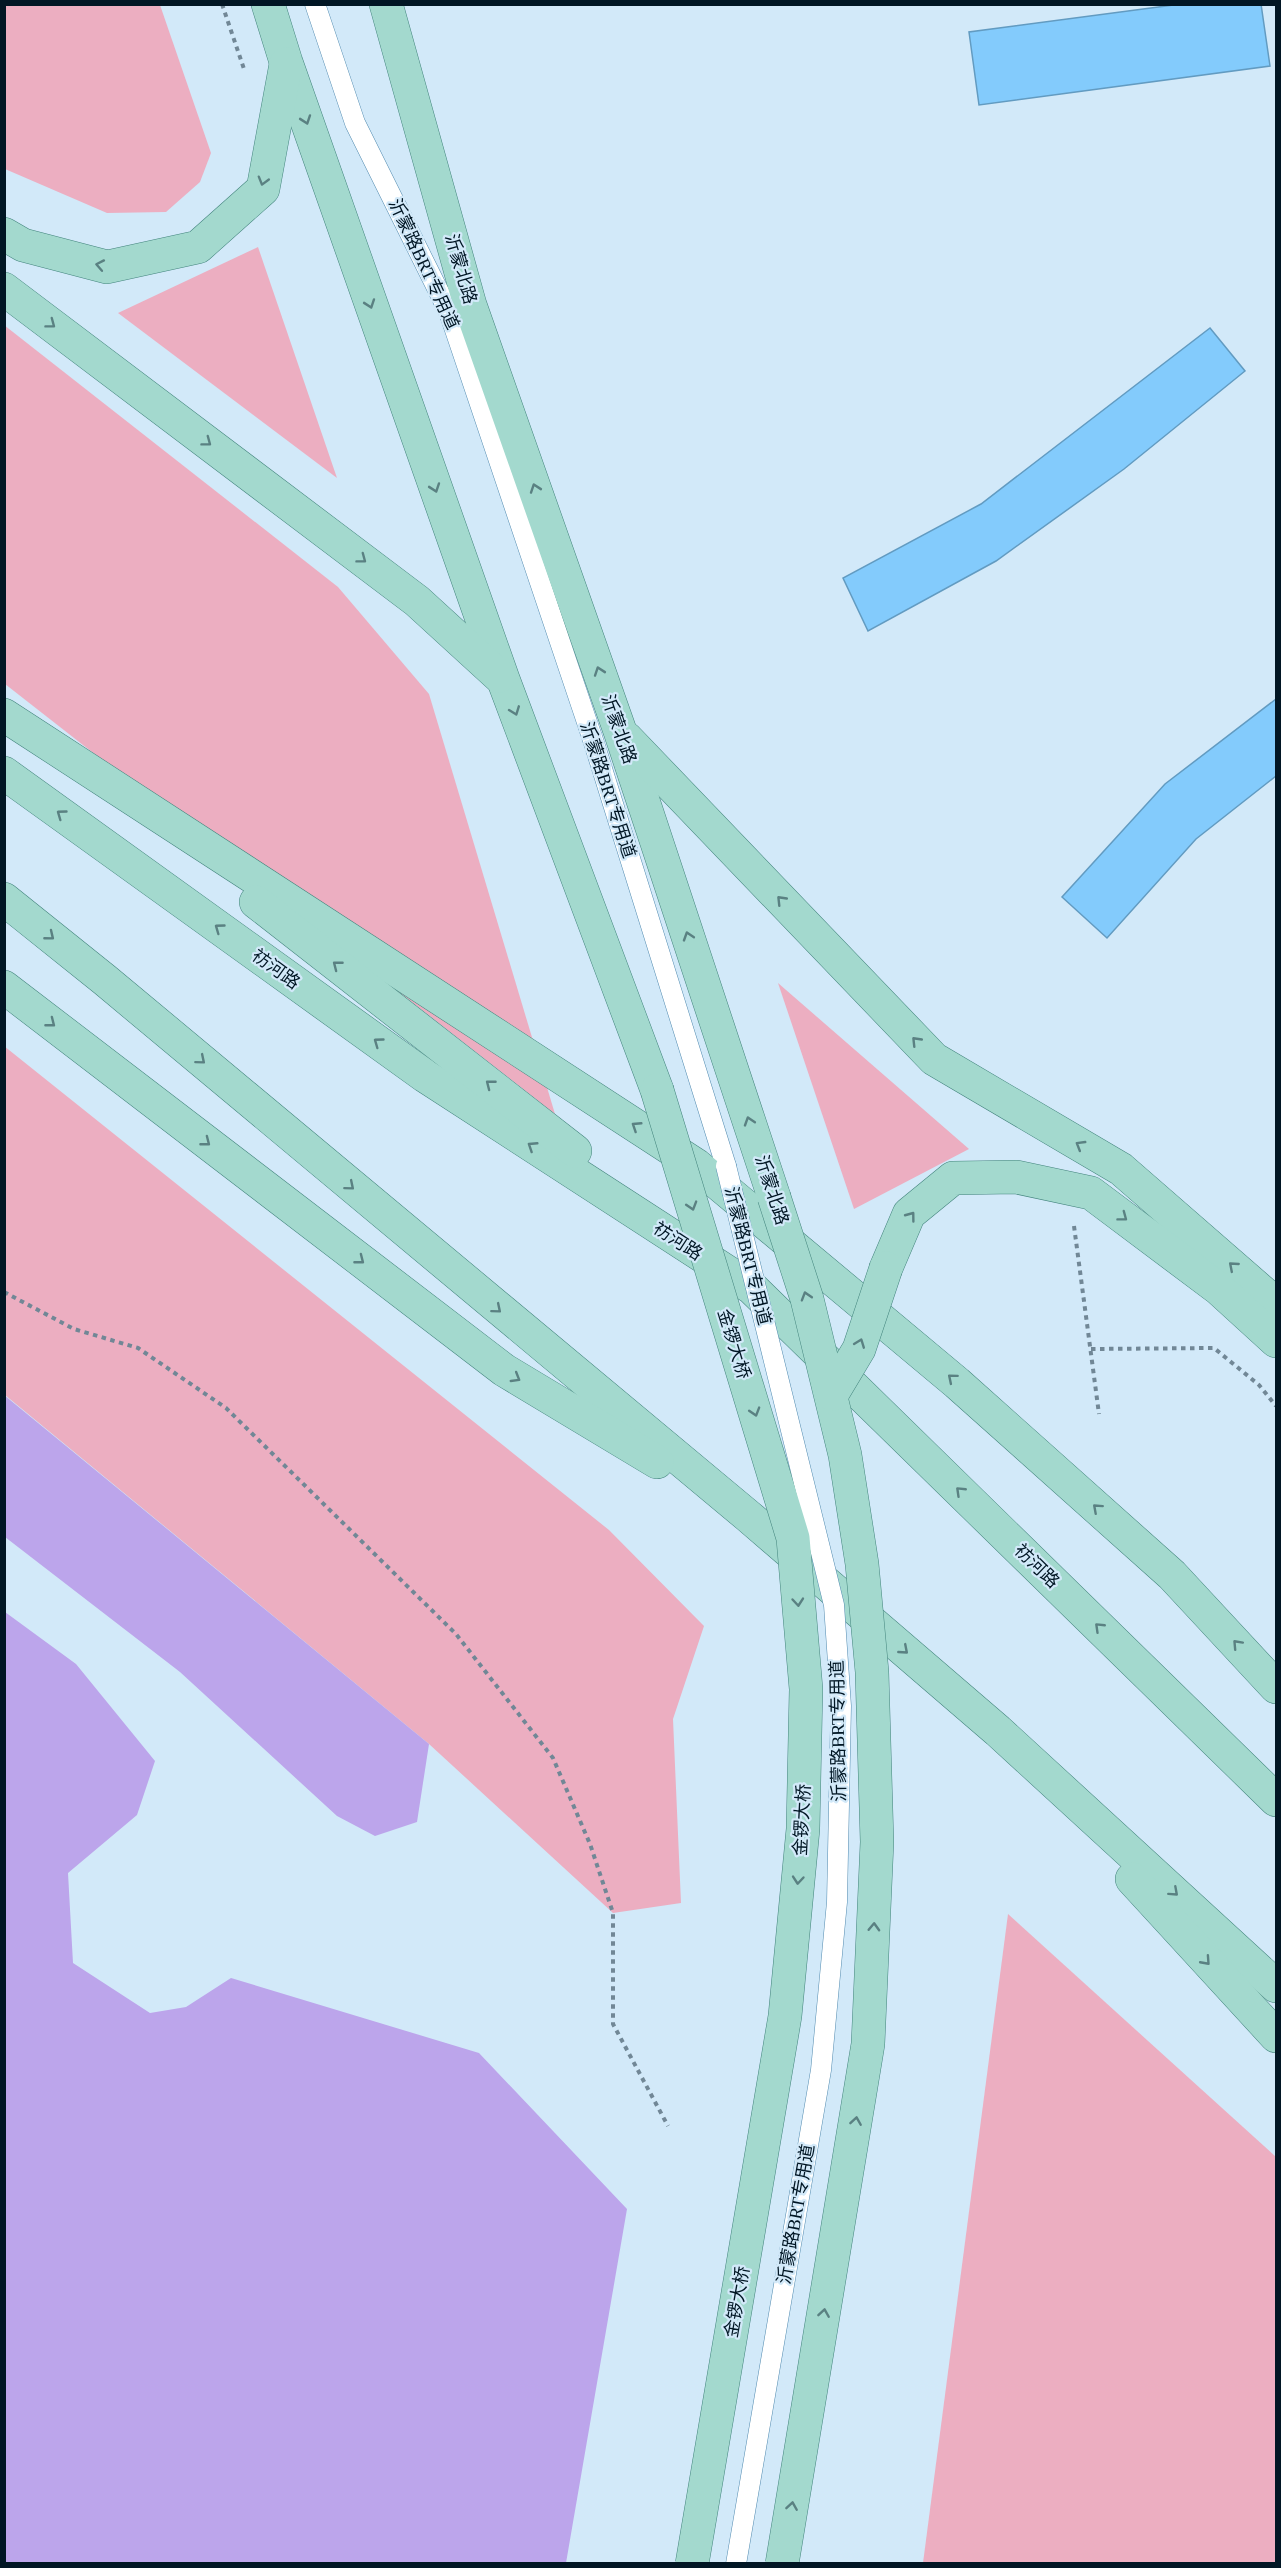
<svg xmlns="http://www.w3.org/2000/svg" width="1281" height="2568" font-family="'Times New Roman','Noto Sans SC',serif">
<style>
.green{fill:#ecaec1}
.water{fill:#bca5eb}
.building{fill:#83cbfc;stroke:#629bc1;stroke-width:1.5}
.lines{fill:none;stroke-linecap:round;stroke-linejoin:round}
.lane-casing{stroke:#518aaf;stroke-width:21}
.primary-casing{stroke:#43847d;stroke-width:34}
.path{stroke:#718796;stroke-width:4;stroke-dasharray:4.5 4.5;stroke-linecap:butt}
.lane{stroke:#fff;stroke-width:20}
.primary{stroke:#a3d9ce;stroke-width:33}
.lane-bridge-casing{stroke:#518aaf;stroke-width:21;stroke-linecap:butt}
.primary-bridge-casing{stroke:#43847d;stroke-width:34;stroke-linecap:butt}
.lane-bridge{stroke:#fff;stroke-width:20}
.primary-bridge{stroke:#a3d9ce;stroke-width:33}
.oneway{stroke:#5a8182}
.labels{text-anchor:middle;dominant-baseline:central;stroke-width:4.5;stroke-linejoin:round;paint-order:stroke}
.street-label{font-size:18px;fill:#011624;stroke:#d2e9f9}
</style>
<rect width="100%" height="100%" fill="#d2e9f9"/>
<!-- green -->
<g class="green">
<polygon points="5,4 160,5 211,153 200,182 166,212 107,213 5,169"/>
<polygon points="258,247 337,478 118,313"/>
<polygon points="4,325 338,587 429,694 555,1114 5,684"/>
<polygon points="778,983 969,1149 854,1209"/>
<polygon points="4,1046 609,1530 704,1626 673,1719 681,1903 613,1913 429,1744 5,1395"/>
<polygon points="1008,1914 1276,2157 1276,2563 923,2563"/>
</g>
<!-- water -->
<g class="water">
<polygon points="4,1395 429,1744 417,1822 375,1836 337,1816 180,1672 5,1537"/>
<polygon points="5,1612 76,1664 155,1761 137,1815 68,1873 73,1963 150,2013 186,2007 231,1978 479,2053 627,2209 566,2563 5,2563"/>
</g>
<!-- building -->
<g class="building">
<polygon points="1181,4 1261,4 1270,66 979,105 969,32"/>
<polygon points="1210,328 1245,371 1124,469 996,561 868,631 843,578 981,504"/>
<polygon points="1276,699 1276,776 1196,839 1107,938 1062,897 1165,784"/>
</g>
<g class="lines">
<!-- lane casing -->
<g class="lane-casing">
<polyline id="lane" points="315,4 355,123 449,312 594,743 726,1166"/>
</g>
<!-- primary casing -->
<g class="primary-casing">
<g id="primary">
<polyline points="268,4 286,62 503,679 657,1090"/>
<polyline points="386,4 470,305 620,731 774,1197"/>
<polyline points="4,234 23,245 107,267 198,247 263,189 286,64"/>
<polyline points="4,289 417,601 499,676"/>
<polyline points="4,715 696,1165 957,1383 1172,1575 1276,1687"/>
<polyline points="626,738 934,1059 1121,1169 1276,1304"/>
<polyline points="4,773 425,1076 752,1288 1276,1800"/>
<polyline points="4,899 105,980 748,1516 998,1731 1276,1986"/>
<polyline points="256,902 575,1151"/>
<polyline points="4,987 504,1370 657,1462"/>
<polyline points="886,1268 909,1214 953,1178 1016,1177 1091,1193 1219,1289 1276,1341"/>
<polyline points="1132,1879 1276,2036"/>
</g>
</g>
<!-- path -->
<g class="path">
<polyline points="222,4 245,72"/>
<polyline points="1074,1226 1099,1414"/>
<polyline points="4,1292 74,1329 138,1348 226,1408 456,1634 553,1758 590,1844 613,1913 613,2024 668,2126"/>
<polyline points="1091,1349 1214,1348 1259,1385 1276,1406"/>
</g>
<!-- lane -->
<use href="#lane" class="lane"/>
<!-- primary -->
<use href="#primary" class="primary"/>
<!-- lane-bridge casing -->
<g class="lane-bridge-casing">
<polyline id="lane-bridge" points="726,1166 834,1605 841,1706 837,1902 821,2070 736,2564"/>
</g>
<!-- primary-bridge casing -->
<g class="primary-bridge-casing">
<g id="primary-bridge">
<polyline points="657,1090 793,1538 806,1689 803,1829 785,2016 692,2564"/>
<polyline points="774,1197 807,1299 845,1455 862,1564 872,1672 877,1842 868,2044 782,2564"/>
<polyline points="832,1394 859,1349 886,1268"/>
</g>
</g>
<!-- lane-bridge -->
<use href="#lane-bridge" class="lane-bridge"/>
<!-- primary-bridge -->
<use href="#primary-bridge" class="primary-bridge"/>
</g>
<!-- one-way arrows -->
<defs><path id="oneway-chevron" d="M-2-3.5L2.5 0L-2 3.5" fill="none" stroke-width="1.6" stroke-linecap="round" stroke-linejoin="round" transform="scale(1.5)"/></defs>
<g class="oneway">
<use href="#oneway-chevron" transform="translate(306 120) rotate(71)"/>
<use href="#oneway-chevron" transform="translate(263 181) rotate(106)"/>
<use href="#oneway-chevron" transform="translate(100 265) rotate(-169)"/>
<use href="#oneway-chevron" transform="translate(370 304) rotate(71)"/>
<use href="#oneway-chevron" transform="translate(51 324) rotate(37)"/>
<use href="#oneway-chevron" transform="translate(207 442) rotate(37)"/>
<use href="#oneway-chevron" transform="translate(435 488) rotate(71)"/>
<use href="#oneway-chevron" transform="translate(535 488) rotate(-109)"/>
<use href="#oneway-chevron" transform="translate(362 559) rotate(37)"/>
<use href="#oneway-chevron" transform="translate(599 671) rotate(-109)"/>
<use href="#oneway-chevron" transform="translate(515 711) rotate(69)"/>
<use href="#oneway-chevron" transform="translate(61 814) rotate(-144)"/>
<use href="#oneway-chevron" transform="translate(781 900) rotate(-134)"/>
<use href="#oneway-chevron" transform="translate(219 928) rotate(-144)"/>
<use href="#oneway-chevron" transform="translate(50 936) rotate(39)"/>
<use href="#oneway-chevron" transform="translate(688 936) rotate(-108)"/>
<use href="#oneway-chevron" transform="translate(337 965) rotate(-142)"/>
<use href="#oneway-chevron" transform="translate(51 1023) rotate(38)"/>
<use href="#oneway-chevron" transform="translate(916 1041) rotate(-134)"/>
<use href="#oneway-chevron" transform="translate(378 1042) rotate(-144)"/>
<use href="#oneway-chevron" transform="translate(201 1060) rotate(40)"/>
<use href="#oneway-chevron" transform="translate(490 1084) rotate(-142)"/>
<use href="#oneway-chevron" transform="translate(749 1121) rotate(-108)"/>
<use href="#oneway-chevron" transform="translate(636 1126) rotate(-147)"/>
<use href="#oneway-chevron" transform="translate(206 1142) rotate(38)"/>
<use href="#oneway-chevron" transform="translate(1080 1145) rotate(-149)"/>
<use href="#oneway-chevron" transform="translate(532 1146) rotate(-147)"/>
<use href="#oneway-chevron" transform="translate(350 1186) rotate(40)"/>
<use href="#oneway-chevron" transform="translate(692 1206) rotate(73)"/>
<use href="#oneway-chevron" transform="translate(911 1216) rotate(-53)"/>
<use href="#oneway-chevron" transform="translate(1123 1217) rotate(37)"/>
<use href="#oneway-chevron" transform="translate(360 1260) rotate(38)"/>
<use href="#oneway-chevron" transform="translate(1233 1266) rotate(-139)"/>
<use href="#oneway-chevron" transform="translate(806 1296) rotate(-107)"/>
<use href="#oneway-chevron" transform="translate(497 1309) rotate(40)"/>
<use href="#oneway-chevron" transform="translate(860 1343) rotate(-69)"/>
<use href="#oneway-chevron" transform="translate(516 1378) rotate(31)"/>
<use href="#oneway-chevron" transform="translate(952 1378) rotate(-140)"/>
<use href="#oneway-chevron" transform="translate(755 1412) rotate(73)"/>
<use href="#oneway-chevron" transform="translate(960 1491) rotate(-136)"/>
<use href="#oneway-chevron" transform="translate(1097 1508) rotate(-138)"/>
<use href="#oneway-chevron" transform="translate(798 1602) rotate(85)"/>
<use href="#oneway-chevron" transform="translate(1099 1627) rotate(-136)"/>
<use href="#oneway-chevron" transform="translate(1237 1644) rotate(-133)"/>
<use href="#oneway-chevron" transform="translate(904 1650) rotate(41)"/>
<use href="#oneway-chevron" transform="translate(798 1880) rotate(95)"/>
<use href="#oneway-chevron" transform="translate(1174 1892) rotate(42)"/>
<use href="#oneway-chevron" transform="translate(874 1927) rotate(-88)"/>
<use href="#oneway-chevron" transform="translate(1206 1961) rotate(48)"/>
<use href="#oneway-chevron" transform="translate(856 2121) rotate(-81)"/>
<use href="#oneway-chevron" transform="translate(824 2313) rotate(-81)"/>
<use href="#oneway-chevron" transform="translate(792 2506) rotate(-81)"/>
</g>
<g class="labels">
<!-- street labels -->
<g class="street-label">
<text transform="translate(424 264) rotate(65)">沂蒙路BRT专用道</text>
<text transform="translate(461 269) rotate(74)">沂蒙北路</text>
<text transform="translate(619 729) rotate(71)">沂蒙北路</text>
<text transform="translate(608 790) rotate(72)">沂蒙路BRT专用道</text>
<text transform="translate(276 969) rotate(36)">祊河路</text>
<text transform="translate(772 1190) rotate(72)">沂蒙北路</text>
<text transform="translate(678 1241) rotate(33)">祊河路</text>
<text transform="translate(748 1256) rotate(76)">沂蒙路BRT专用道</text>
<text transform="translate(734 1344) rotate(73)">金锣大桥</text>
<text transform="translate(1037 1566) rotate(44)">祊河路</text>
<text transform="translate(838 1731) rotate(-91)">沂蒙路BRT专用道</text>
<text transform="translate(802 1820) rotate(-87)">金锣大桥</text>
<text transform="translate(796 2214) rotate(-80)">沂蒙路BRT专用道</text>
<text transform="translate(737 2302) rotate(-80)">金锣大桥</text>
</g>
</g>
<!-- border -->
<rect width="1281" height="2568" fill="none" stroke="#011624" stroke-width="12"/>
</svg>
